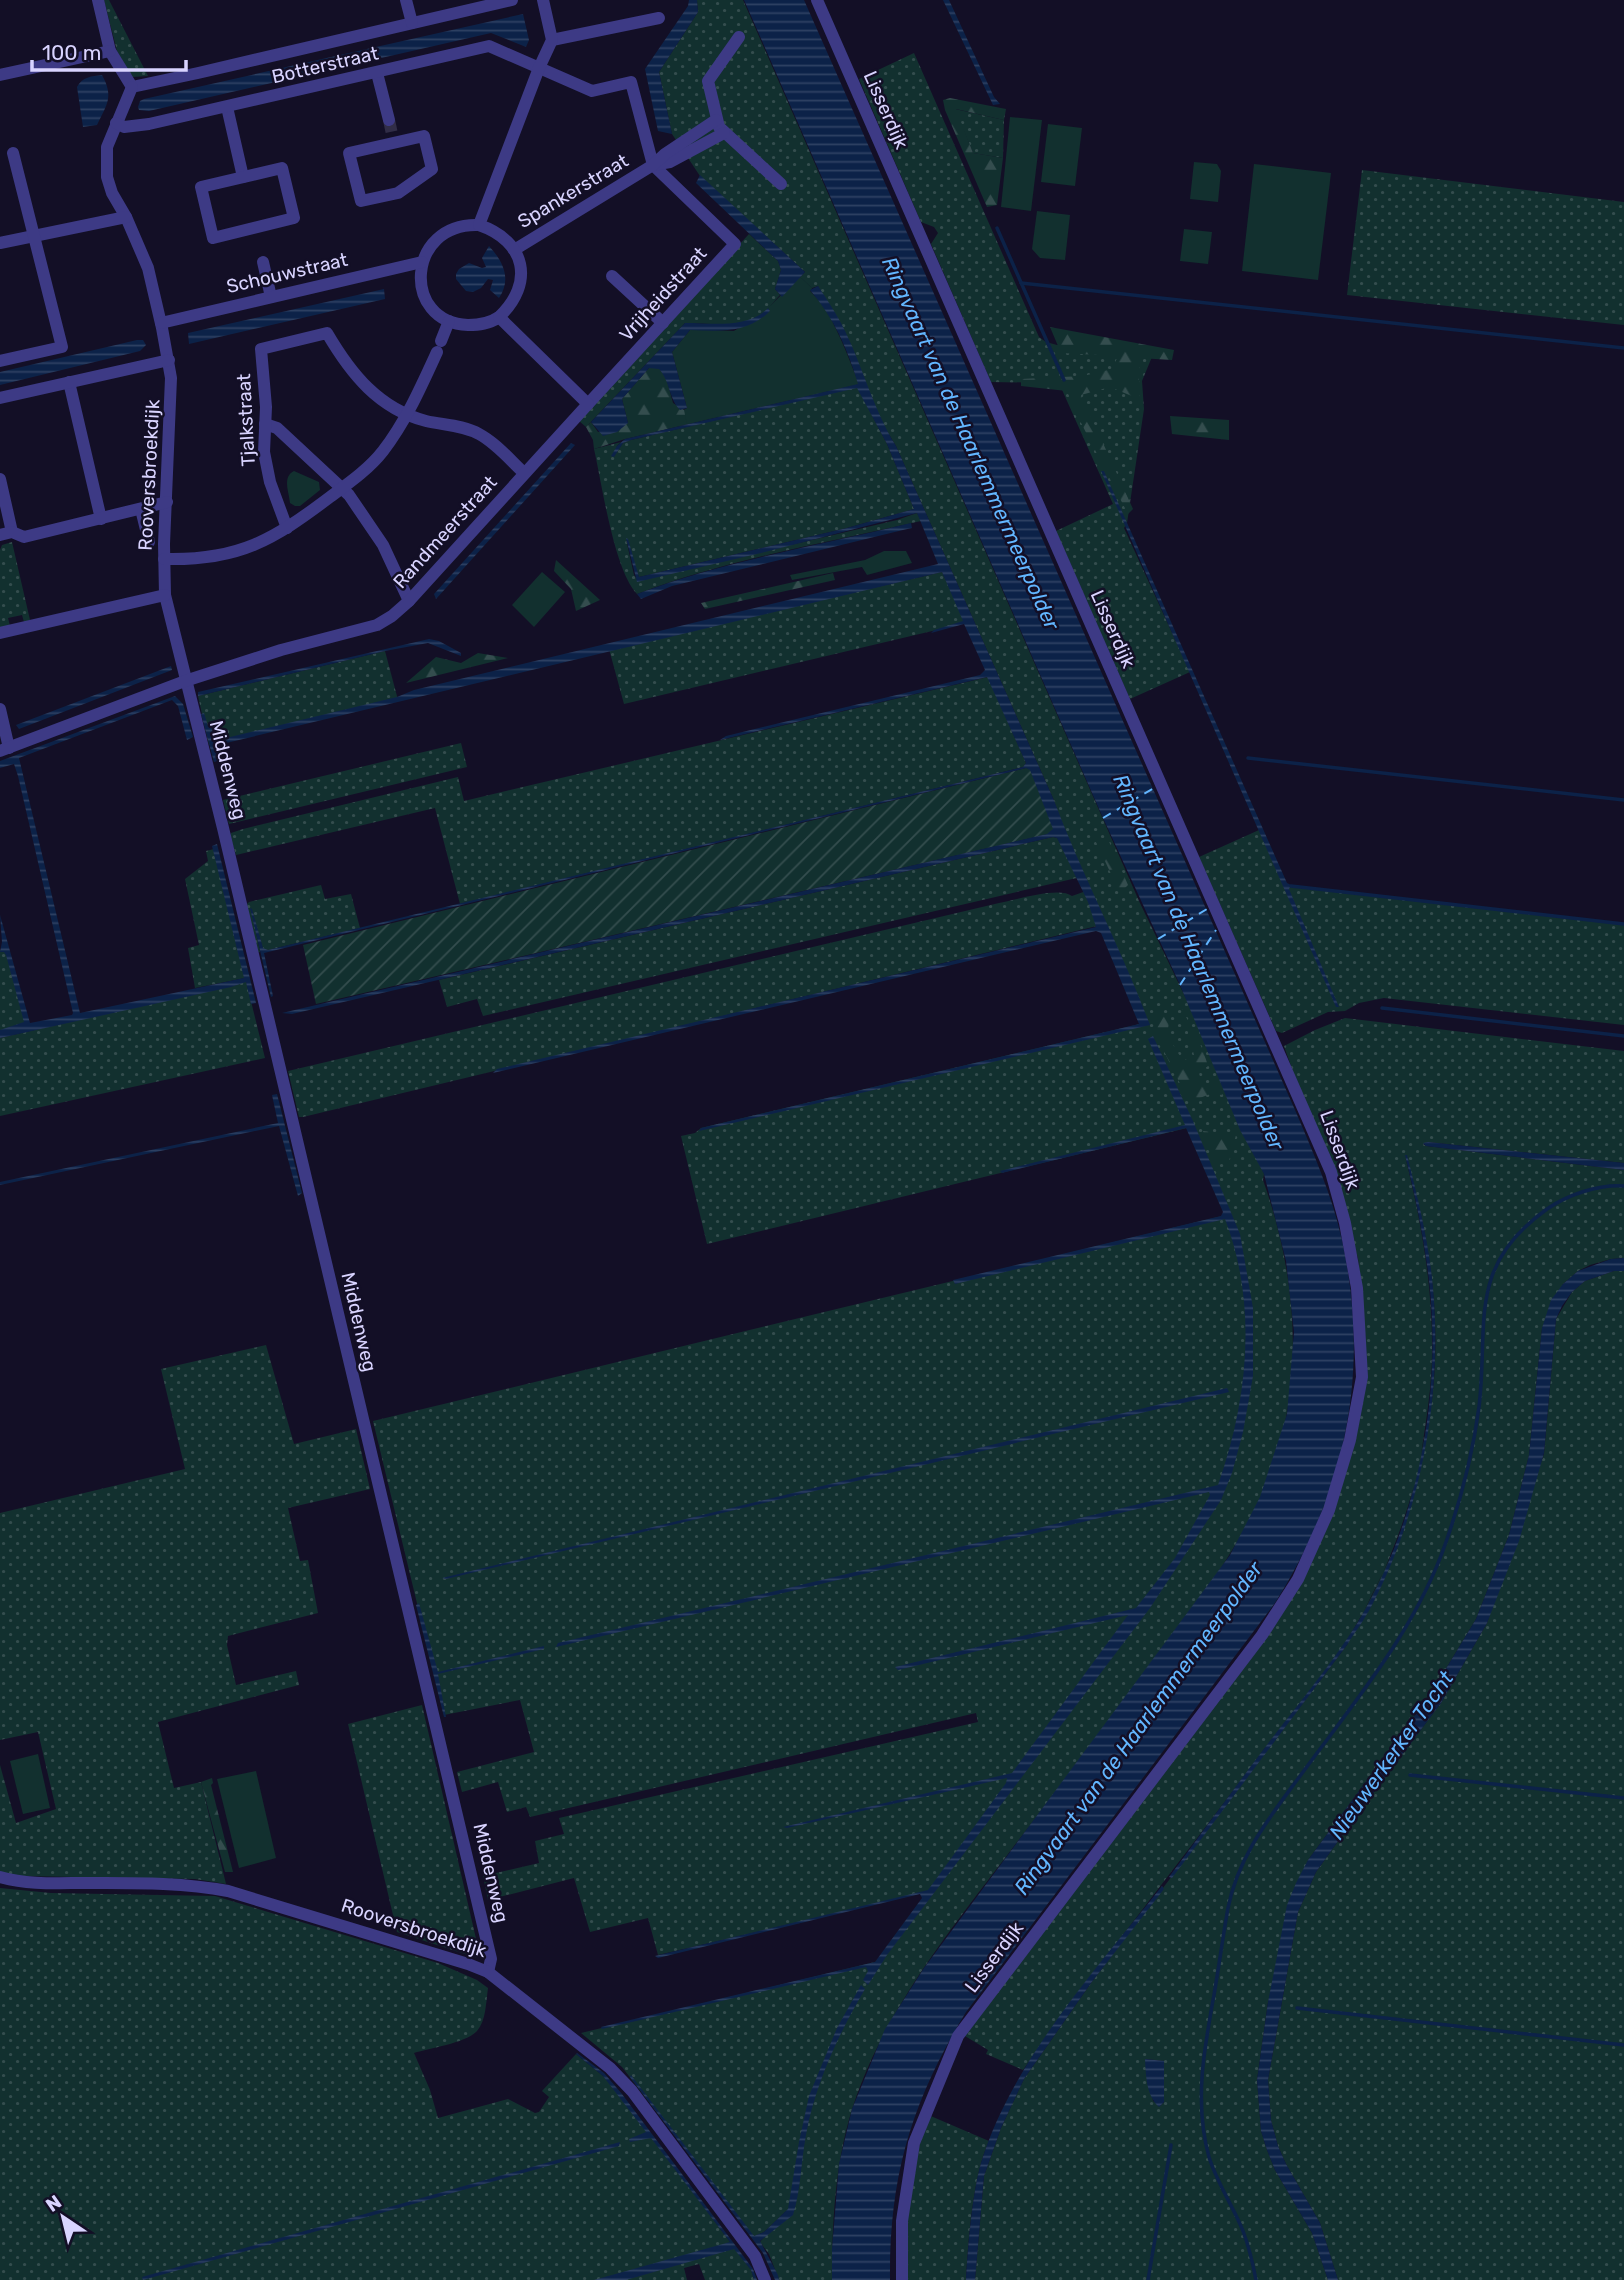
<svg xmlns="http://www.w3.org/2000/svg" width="1624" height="2280" font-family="Rubik,sans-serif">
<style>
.grass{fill:url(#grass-dots);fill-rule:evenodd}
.forest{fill:url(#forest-firs)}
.park{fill:#12302f}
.garden{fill:url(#garden-furrows)}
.water{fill:url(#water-rules)}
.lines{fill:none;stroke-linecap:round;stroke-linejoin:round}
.stream{stroke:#0c2248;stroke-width:3.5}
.ferry{stroke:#62b6ff;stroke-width:2;stroke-dasharray:9 7;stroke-linecap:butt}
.minor-tunnel{stroke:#312d47;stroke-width:12;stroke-dasharray:12 6;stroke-linecap:butt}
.minor{stroke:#3d3a85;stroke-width:12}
.labels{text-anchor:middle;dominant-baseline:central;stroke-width:5;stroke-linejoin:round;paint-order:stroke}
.street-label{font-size:19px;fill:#d9d4ff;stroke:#130f26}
.water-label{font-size:21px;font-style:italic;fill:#62b6ff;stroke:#130f26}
</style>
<defs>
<pattern id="grass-dots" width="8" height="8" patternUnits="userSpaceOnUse" patternTransform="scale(1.75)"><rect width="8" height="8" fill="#12302f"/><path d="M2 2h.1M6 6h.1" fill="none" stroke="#344d4e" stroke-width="1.8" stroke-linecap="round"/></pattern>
<pattern id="forest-firs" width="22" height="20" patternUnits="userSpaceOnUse" patternTransform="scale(1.75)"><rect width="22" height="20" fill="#12302f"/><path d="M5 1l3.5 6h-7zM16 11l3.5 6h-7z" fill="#344d4e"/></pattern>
<pattern id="garden-furrows" width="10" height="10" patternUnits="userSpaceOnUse" patternTransform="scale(1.75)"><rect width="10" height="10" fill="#12302f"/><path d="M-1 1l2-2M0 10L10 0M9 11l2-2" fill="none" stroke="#344d4e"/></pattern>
<pattern id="water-rules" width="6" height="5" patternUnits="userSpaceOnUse" patternTransform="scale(1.75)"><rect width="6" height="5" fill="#0c2248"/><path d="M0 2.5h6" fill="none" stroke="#2f4163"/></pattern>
</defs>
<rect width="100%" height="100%" fill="#130f26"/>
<!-- grass -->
<g class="grass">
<polygon points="104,0 109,0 148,76 132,77 117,51"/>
<path d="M697,0H743L1139,901L1190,1007L1264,1174L1263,1180C1292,1262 1303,1351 1282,1436C1261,1520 1208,1589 1157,1657C1109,1721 1060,1786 1011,1850C955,1924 895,1997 861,2084C836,2146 832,2214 832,2280H779L769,2254L760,2242L788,2209L764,2232L753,2237L622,2067L581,2033L879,1961L931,1891L658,1955L648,1918L590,1932L574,1878L488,1900L483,1876L539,1863L535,1841L564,1834L559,1818L978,1722L976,1713L530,1817L526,1807L507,1812L498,1782L462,1792L457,1772L534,1752L520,1700L444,1715L373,1421L1226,1215L1207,1167L1187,1128L707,1244L681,1136L695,1133L701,1128L1144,1023L1101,925L303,1117H299L288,1071L999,903C1016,900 1059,886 1072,896L1086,891L1053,798L896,446L884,426L818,286L812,288L800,277L805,272L700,176L672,134L659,72L698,12Z"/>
<polygon points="914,53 1039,337 1046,342 1057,345 1154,352 1142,381 1144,409 1127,523 1124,528 1190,672 1130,699 1056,531 1113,504 1059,383 991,382 931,244 938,233 934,227 921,222 859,79"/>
<polygon points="955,109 1004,120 1003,158 973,153"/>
<polygon points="1362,170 1624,202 1624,325 1347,295"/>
<path d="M749,234L778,261L781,270L775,289L780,295C774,301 768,310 761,315C742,329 707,323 685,323L586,427L578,420Z"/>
<path d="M857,387L887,444L914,509L847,528L639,577L626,539L634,575L638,581L897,520L917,513L921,521C826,543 728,559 637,594C614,570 602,484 594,449L621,442L617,446L614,456L623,443L631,440Z"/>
<polygon points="12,542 30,620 24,622 22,615 8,618 10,626 0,628 0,550 2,545"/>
<polygon points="942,572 966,623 624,704 609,649"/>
<polygon points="385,651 398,700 209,745 198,696"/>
<polygon points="988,677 1026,763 1023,767 460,904 435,808 236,855 230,836 231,833 243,829 458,777 464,801"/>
<polygon points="461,743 467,767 229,824 223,800"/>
<polygon points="1259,830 1285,887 1288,888 1291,886 1624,924 1624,1025 1384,998 1359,1003 1345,1011 1328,1012 1282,1033 1276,1031 1199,857"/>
<polygon points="1053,837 1057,838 1081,877 483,1016 477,999 447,1007 439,980"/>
<polygon points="214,849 245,978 195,988 188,948 199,945 185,879 208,861 206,851"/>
<polygon points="321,885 325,899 351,894 360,928 268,950 263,949 251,908 260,952 255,953 245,906 249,902"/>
<polygon points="6,949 26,1025 0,1035 0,950"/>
<polygon points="246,981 265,1058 0,1116 0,1038"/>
<path d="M1345,1018L1624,1051V1163L1428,1142L1423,1144L1426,1146L1624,1170V1258L1611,1259L1590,1265L1578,1271L1563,1284L1542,1328L1529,1455L1509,1535L1476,1619L1430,1695L1308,1860L1268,2002L1257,2080L1261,2131L1267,2150L1275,2170L1312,2233L1328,2280H975L984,2176L1001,2128L1024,2079L1091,1983L1347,1645L1403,1532L1414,1486C1397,1547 1371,1607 1334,1659C1309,1693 1281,1726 1256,1760C1179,1864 1098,1964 1023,2070L986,2054L988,2050L965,2036L1300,1581L1365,1373L1366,1344L1358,1258L1284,1046L1315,1030ZM1405,1156C1429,1232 1441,1311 1433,1391C1431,1412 1425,1434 1421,1455C1426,1421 1432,1387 1432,1353C1433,1286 1421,1220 1405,1156ZM1146,2059L1164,2061V2102L1160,2106L1153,2101Z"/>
<polygon points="1614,1271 1624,1271 1624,2280 1338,2280 1320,2223 1286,2164 1278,2146 1271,2120 1268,2080 1298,1912 1316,1872 1356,1816 1441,1703 1487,1623 1544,1454 1556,1319 1572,1292 1585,1281"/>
<polygon points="266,1345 294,1444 356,1429 370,1489 288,1508 300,1561 308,1560 318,1613 228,1636 227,1645 236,1685 296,1671 299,1685 158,1722 174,1788 201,1782 226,1884 195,1879 19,1876 0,1872 0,1765 16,1823 56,1809 38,1732 0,1740 0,1513 185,1469 161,1369"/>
<polygon points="422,1705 480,1956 477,1958 397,1932 348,1724"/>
<path d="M0,1888L51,1893L215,1896L438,1963L477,1980L488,1988C486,2002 486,2021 477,2031C466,2043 430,2048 414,2053L430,2090L438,2118L508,2099L535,2113L539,2112L549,2097L542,2091L576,2054L603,2076L619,2094L751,2270L754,2280H705L699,2264L684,2268L687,2280H0Z"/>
<path d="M926,2114L989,2141C973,2174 968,2242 966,2280H903L905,2215Z"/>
</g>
<!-- forest -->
<g class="forest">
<polygon points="950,98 1006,109 1004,120 956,109 973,153 1003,158 997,205 987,207 945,110 943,100"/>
<polygon points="800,277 812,288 810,291 827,309 859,384 625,439 594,449 593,440 586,427 591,422 598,432 628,423 622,399 649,368 659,368 666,377 673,403 684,410 687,409 685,395 690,330 734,331 770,311 768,308"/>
<polygon points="1050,327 1174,350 1172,360 1139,358 1139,399 1110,387 1081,395 1133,509 1128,514 1077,415 1067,391 1021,386 1021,379 1083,376 1112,369 1118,356 1061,353"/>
<polygon points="1170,416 1229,420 1229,440 1172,434"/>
<polygon points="556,560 600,600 576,611 571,589 554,571"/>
<polygon points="833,573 835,580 705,609 701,603"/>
<polygon points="478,653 508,658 406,683 436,657 461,663"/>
<polygon points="1107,837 1128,885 1120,893 1096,842"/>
<polygon points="1182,1009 1203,1050 1208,1066 1199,1073 1202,1085 1218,1085 1222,1095 1213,1093 1189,1102 1154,1031 1154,1021 1160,1012 1170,1016 1167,1035 1183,1061 1194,1055"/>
<polygon points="1203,1131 1236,1135 1229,1161 1214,1164"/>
<polygon points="212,1778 213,1783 211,1785 233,1872 225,1872 201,1782"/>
</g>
<!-- park -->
<g class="park">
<polygon points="1010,117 1042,120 1031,211 1001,207"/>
<polygon points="1048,124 1082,128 1075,186 1041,182"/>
<polygon points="1194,162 1217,164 1221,171 1218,202 1190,199"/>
<polygon points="1254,164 1331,173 1318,280 1242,271"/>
<polygon points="1037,211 1070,215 1065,260 1040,258 1032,249"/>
<polygon points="1184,229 1212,232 1208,264 1180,261"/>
<path d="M800,277L812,288L810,291C836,320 845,349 859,384L687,424L684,410L687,408L672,352L690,330L734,331L770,311L768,308Z"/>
<path d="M294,471L319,482L320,490L300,506H295L290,503C289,491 282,477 294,471Z"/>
<polygon points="884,551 906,551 912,563 867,575 862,567 792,580 790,575 865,560"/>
<polygon points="542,572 565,592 534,627 512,605"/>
<polygon points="38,1754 50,1808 23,1814 10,1761"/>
<polygon points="256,1771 276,1858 239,1868 217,1779"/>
</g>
<!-- garden -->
<polygon class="garden" points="1026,768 1030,769 1054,829 1048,834 316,1004 303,945"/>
<!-- water -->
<g class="water">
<polygon points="689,0 697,0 698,12 659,72 672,134 658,131 645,69 688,6"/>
<path d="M744,0H804L1295,1110C1313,1152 1332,1195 1342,1240C1371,1372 1346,1490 1275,1603L966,2012C912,2101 889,2175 890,2280H832V2249L839,2164L852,2109L885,2029L924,1968L1230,1555L1260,1497L1287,1414L1294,1332L1286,1261L1264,1174L1240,1130L1180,985L1103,818Z"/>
<polygon points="943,0 949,0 994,97 1000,104 993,105"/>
<polygon points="523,14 529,40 526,47 491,33 149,111 139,110 138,107 140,101 144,99"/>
<path d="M102,75C114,97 107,104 97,125L83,127L77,87C82,77 92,76 102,75Z"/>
<polygon points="700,175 805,272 782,297 775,289 781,270 778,261 696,183"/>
<path d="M489,246C503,261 512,279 499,298L490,290L493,280L488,279L481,288L473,292L466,291L456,279V274L459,269L469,263L482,268L486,267L482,258Z"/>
<path d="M818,286C826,298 834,310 841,323C862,363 872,407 896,446L1053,798C1082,875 1121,948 1150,1025L699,1131L701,1128L1139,1024L1101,933L1096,931L493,1073L497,1069L1096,927L1088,902L1057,838L1053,837L292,1014L282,1013L1047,834L1053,829L1030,770L1026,768L264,953L273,996L271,997L250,908L252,909L263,948L268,950L1023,767L1026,763L987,677L720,740L726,736L980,675L985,670L964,624L931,633L934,630L963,621L942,572L222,744L215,747L218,761L214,762L201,714L204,713L208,726L226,738L397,697L414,690L938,564L917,513L761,553L637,582L626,538L628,539L639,577L847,528L914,509L887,444L857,388L631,440L623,443L614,457L611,456L617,446L625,439L858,384C848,350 834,318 810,290Z"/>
<polygon points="384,289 385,299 189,344 188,333"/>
<path d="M768,308L770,311C747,334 721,331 690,330L672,352L687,408L680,410C669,399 670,381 659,369L649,368L622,399L628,423L617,432L603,436L591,422L685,323C711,323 748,329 768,308Z"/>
<polygon points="137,340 143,340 146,345 140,351 0,385 0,372"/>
<polygon points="571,443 575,445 436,599 434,594"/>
<polygon points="1101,471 1104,471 1287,883 1291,885 1289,889 1339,1007 1336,1007"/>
<path d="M911,523L912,528L903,530L672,586L641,599L637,594C725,561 820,545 911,523Z"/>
<polygon points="429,639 439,641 461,653 461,656 428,643 385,651 198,696 198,692"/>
<polygon points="171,666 172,670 19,729 16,725"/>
<polygon points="175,696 183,704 193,737 187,740 178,706 172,700 19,758 80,1013 244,978 212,846 217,844 256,1003 251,1004 246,982 231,987 0,1038 0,1030 24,1022 6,955 4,952 0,952 2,942 0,915 30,1023 72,1015 73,1013 18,776 14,764 0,768 0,761"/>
<path d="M1153,1036L1193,1121L1240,1234L1253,1308V1376L1243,1432L1232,1473L1221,1500L1150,1608L887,1955L868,1985L863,1980L868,1971L866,1967L602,2029L601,2027L875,1962L922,1898L920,1894L658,1958L655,1956L928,1890L1006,1783L1007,1778L787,1828L783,1827L1012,1773L1128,1615L898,1670L895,1667L1136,1608L1175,1558L1210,1495L1209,1492L556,1647L558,1643L1218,1485C1248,1400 1258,1305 1225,1219L955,1284L953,1280L1221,1216L1223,1212L1186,1128L1002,1173L1000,1171L1185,1125L1148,1039Z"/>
<polygon points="277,1094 302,1193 298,1196 279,1126 0,1185 0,1182 278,1123 272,1095"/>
<polygon points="1428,1142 1624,1163 1624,1170 1426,1146 1423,1143"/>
<path d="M1405,1155H1407C1419,1202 1431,1251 1434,1301C1441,1403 1420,1513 1372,1605C1365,1619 1355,1632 1347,1645L1172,1878L1169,1877C1204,1830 1238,1783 1273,1737C1302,1699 1333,1662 1358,1622C1415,1527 1439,1411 1431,1301C1427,1252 1417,1203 1405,1155Z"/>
<polygon points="1624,1258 1624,1271 1614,1271 1585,1281 1572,1292 1562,1306 1556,1319 1544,1453 1519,1541 1487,1623 1441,1703 1356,1816 1316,1872 1298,1912 1268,2080 1271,2120 1278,2146 1286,2164 1320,2223 1338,2280 1328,2280 1312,2233 1275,2170 1267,2150 1261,2131 1257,2080 1268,2002 1287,1905 1296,1883 1308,1860 1430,1695 1476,1619 1509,1535 1529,1455 1542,1328 1551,1300 1563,1284 1578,1271 1611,1259"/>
<polygon points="1227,1388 1229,1392 446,1579 442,1578"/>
<polygon points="419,1603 438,1672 544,1646 544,1649 438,1674 446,1717 444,1717 416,1605"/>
<path d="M1162,1886L1164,1889L1091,1983L1024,2079L1001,2128L984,2176L975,2280H966C968,2246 972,2195 981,2163C1012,2061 1097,1968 1162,1886Z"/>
<path d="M861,1985L865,1989C839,2033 815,2084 806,2135C801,2161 801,2190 793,2215L760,2241L778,2275L779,2280H775L763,2253L630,2077L631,2075L754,2236L764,2232L788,2209L799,2142L809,2096L837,2028Z"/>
<polygon points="577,2053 604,2073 622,2094 753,2269 757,2280 754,2280 751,2270 734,2249 626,2280 594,2280 730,2242 651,2138 630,2142 629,2139 646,2132 603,2076 576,2054"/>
<path d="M1145,2059L1164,2061V2102L1159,2107C1146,2095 1146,2076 1145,2059Z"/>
<polygon points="620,2142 619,2146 143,2280 142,2277"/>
</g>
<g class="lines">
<!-- stream -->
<g class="stream">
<polyline points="997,228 1064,380"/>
<polyline points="1021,283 1624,348"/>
<polyline points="1248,758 1624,800"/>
<polyline points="1291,886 1624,924"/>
<polyline points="1382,1008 1624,1036"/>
<polyline points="1410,1775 1624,1798"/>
<polyline points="1297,2008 1624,2045"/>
<polyline points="1148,2280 1171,2145"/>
<path d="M1256,2280C1253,2264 1249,2247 1243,2231C1233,2206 1217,2183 1209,2157C1194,2103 1204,2049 1214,1995C1219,1966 1223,1936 1228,1908C1238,1856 1270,1817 1300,1776C1354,1702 1416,1630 1446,1542C1461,1499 1473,1452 1479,1407C1489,1322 1466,1267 1547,1209C1567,1195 1599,1184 1624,1186"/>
</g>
<!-- ferry -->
<g class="ferry">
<polyline points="1103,818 1154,788"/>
<polyline points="1158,939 1207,909"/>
<polyline points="1180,985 1216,930"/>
</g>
<!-- minor-tunnel -->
<polyline class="minor-tunnel" points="389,120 392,134"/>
<!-- minor -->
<g class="minor">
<polyline points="98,0 110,51 132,87 198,73 512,0"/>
<polyline points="406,0 412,23"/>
<polyline points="817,0 1331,1172 1345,1223 1357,1288 1362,1377 1350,1440 1329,1510 1298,1579 1262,1635 958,2036 914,2143 902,2221 902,2280"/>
<polyline points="739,37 708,81 719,127 781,184"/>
<polyline points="552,40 659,18"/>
<polyline points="377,73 389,120"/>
<polyline points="0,75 110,51"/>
<polyline points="132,87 107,147 107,177 112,193 126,217 148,268 162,328 171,378 164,544 165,595 223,828 491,1959 488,1972"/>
<polyline points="227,107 243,177"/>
<polyline points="116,123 124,127 149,124 489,46 592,91 631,82 653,165 735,244 588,404"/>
<polygon points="424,136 432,169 398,193 361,201 349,153"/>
<polyline points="653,165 670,162 724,133"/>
<polygon points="282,168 294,218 213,238 201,187"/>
<path d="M479,225C406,222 401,323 468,325C479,325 489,324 499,317"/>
<polyline points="0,243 126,217"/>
<polyline points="514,250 653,165 665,154 716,120"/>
<polyline points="263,262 271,297"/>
<polyline points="612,276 663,323"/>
<polyline points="161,323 422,262"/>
<polyline points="441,341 449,321"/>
<polyline points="0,361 62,347 13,153"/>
<polyline points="69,382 101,519"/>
<polyline points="0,398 169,360"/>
<polyline points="265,424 277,428 349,495 383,545 409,601"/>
<polyline points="0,479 12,532"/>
<polyline points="141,509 149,542"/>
<path d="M287,528L270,482L264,452L266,407L261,349L327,333C351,374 379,409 426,421C443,425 463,425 479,434C496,443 510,460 524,473"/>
<polyline points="0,535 12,532 24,537 167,502"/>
<path d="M164,559C239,561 273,540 330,497C349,483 369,469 383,451C406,421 421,387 437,352"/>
<polyline points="0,633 165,595"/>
<polyline points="0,709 9,748"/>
<path d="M0,751L185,681L281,650L377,625L392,616L409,601L588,404L499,317C535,283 526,241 479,225L539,68L552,40L543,0"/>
<path d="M0,1877C29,1885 57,1883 86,1883C133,1883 181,1882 228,1891L468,1964L488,1972L610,2068L632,2091L755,2256L765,2280"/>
</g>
</g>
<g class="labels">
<!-- street labels -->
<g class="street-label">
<text transform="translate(325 65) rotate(-13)">Botterstraat</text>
<text transform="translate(886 110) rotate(66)">Lisserdijk</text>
<text transform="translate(573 191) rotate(-31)">Spankerstraat</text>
<text transform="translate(287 273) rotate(-13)">Schouwstraat</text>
<text transform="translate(663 294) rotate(-48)">Vrijheidstraat</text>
<text transform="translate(246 420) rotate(-93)">Tjalkstraat</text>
<text transform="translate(149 475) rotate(-87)">Rooversbroekdijk</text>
<text transform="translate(445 532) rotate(-48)">Randmeerstraat</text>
<text transform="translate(1113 629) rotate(66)">Lisserdijk</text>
<text transform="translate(228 770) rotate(76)">Middenweg</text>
<text transform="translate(1340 1150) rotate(70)">Lisserdijk</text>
<text transform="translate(359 1322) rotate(77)">Middenweg</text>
<text transform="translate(491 1873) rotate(77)">Middenweg</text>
<text transform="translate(414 1928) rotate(18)">Rooversbroekdijk</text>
<text transform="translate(994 1957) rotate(-53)">Lisserdijk</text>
</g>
<!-- water labels -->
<g class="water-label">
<text transform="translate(971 443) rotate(66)">Ringvaart van de Haarlemmermeerpolder</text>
<text transform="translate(1199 962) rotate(67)">Ringvaart van de Haarlemmermeerpolder</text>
<text transform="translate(1138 1728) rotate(-54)">Ringvaart van de Haarlemmermeerpolder</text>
<text transform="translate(1391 1755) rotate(-55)">Nieuwerkerker Tocht</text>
</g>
</g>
<!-- north arrow -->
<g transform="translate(63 2217) rotate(325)" stroke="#130f26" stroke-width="5" paint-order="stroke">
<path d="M0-5L12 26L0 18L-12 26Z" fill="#d9d4ff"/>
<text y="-10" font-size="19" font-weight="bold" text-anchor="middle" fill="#d9d4ff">N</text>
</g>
<!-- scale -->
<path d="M32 60v10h154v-10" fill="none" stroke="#d9d4ff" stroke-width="3.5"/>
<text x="42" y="60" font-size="21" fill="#d9d4ff" stroke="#130f26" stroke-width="5" paint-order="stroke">100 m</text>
</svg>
